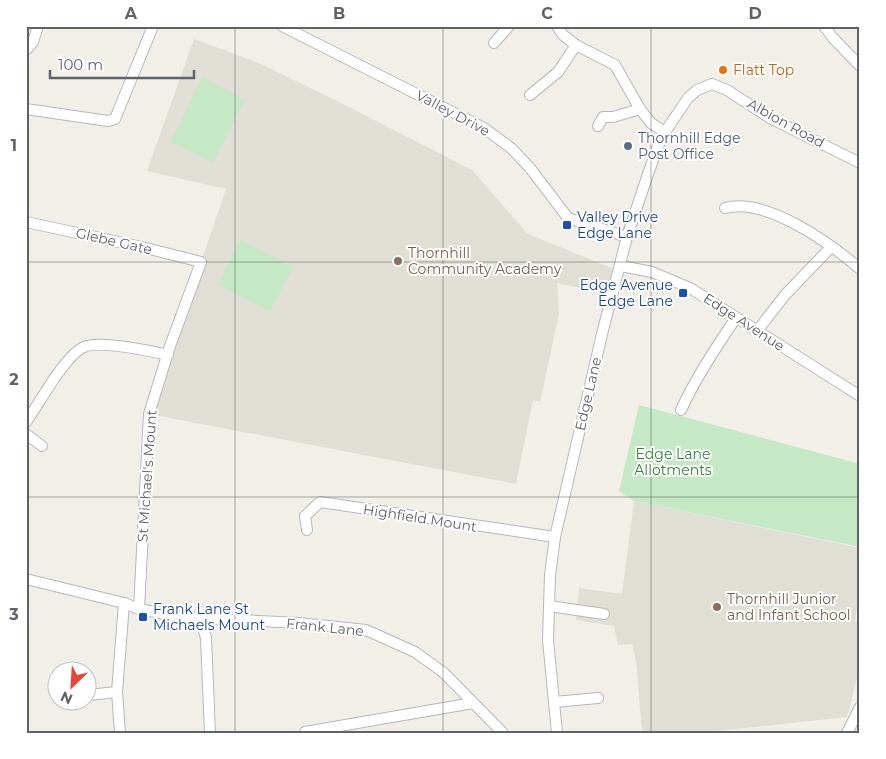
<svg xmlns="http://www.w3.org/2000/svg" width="886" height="759" font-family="Montserrat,sans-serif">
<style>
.education{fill:#e1ded6}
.green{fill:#c5e8c5}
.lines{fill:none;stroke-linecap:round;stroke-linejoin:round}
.minor-casing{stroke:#b5b8bc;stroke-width:12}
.minor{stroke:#fff;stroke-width:10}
.grid{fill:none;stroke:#5f6368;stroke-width:1;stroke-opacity:0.55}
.food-dot{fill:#e8710a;stroke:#fff;stroke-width:2}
.service-dot{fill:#5c6f8a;stroke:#fff;stroke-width:2}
.transit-dot{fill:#1a4fb4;stroke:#fff;stroke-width:2}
.education-dot{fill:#8d6e63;stroke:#fff;stroke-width:2}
.labels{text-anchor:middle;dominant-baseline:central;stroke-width:4;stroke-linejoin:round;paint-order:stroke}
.food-label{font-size:14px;fill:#c56008;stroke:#fff;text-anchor:start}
.street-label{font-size:14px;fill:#5f6368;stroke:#fff}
.service-label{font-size:14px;fill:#4e5e75;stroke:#fff;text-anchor:start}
.transit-label{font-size:14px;fill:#164399;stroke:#fff;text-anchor:start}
.education-label{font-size:14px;fill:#785e54;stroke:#fff;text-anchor:start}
.park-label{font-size:14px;fill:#348238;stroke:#fff}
.neatline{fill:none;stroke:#5f6368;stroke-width:2}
.grid-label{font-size:16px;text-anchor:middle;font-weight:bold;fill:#5f6368}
</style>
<rect width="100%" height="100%" fill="#f1efe8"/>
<!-- education -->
<g class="education">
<polygon points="194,39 259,63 343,104 472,170 528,234 619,271 612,295 557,283 559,314 540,402 533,400 516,484 149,414 226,189 147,171"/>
<polygon points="634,501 860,548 860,585 855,621 860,622 860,661 858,674 847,717 698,733 642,733 636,661 632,644 618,645 614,626 576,620 579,588 622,594"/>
</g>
<!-- green -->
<g class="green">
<polygon points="202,77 245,100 213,162 171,142"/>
<polygon points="240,240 293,267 270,311 218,285"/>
<polygon points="639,405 860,464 860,547 634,501 619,491"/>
</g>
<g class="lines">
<!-- minor casing -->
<g class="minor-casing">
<g id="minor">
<polyline points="282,26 484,128 511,148 530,168 568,218 627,237"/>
<polyline points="557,26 563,35 576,45 615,65 640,109 651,123 665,132"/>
<polyline points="824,26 833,38 860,66"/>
<polyline points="494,43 509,26"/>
<polyline points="26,50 33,42 38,26"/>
<polyline points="530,95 558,72 576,45"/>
<polyline points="26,109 108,121 115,119 153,26"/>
<polyline points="598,126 603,117 613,117 640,109"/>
<path d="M725,208C766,197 830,243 860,269"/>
<polyline points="26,222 142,247 201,262 170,346 149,414 139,609"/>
<polyline points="621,266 652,272 690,288 860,396"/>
<polyline points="757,331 785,295 831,247"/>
<path d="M681,410C696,377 716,347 736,318"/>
<path d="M26,422C39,404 65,355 84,347C100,340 150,351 168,355"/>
<polyline points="26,434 42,446"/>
<polyline points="307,530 305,516 320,502 555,537"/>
<polyline points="26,579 124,603 139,609 181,617 299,623 366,630 415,652 444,673 503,733"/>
<polyline points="549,606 604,614"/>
<polyline points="200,618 206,638 210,733"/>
<polyline points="88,695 117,692"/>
<polyline points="554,702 598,698"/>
<polyline points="305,732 473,703"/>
<polyline points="120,733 117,692 124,603"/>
<polyline points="557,733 548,640 550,575 555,537 602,334 627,237 648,174 658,146 665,132 688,98 697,90 712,84 727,90 770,118 860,163"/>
<polyline points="847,733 860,707"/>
</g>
</g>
<!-- minor -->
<use href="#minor" class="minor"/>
</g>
<!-- grid -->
<path class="grid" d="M235,26V733M443,26V733M651,26V733M26,262H860M26,497H860"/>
<!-- markers -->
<circle class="food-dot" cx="723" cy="70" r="5"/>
<circle class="service-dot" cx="628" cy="146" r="5"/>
<g class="transit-dot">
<rect x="562" y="220" width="10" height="10" rx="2.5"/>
<rect x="678" y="288" width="10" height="10" rx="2.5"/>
<rect x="138" y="612" width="10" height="10" rx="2.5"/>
</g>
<g class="education-dot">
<circle cx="398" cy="261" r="5"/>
<circle cx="717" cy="607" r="5"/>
</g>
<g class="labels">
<!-- food labels -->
<g class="food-label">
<text x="733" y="70">Flatt Top</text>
</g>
<!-- street labels -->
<g class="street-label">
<text transform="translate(453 113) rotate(28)">Valley Drive</text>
<text transform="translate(786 123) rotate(29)">Albion Road</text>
<text transform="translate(114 241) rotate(13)">Glebe Gate</text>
<text transform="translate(744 322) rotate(33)">Edge Avenue</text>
<text transform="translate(588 394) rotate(-77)">Edge Lane</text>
<text transform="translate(147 476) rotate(-86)">St Michael's Mount</text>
<text transform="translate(420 518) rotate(9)">Highfield Mount</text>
<text transform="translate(325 627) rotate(6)">Frank Lane</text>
</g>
<!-- service labels -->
<g class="service-label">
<text x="638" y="138">Thornhill Edge<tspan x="638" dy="16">Post Office</tspan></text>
</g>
<!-- transit labels -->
<g class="transit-label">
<text x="577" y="217">Valley Drive<tspan x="577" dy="16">Edge Lane</tspan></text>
<text x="673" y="285" text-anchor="end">Edge Avenue<tspan x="673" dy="16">Edge Lane</tspan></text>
<text x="153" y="609">Frank Lane St<tspan x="153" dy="16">Michaels Mount</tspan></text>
</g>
<!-- education labels -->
<g class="education-label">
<text x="408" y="253">Thornhill<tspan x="408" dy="16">Community Academy</tspan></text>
<text x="727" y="599">Thornhill Junior<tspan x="727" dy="16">and Infant School</tspan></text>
</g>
<!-- park labels -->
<g class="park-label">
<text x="673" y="454">Edge Lane<tspan x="673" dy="16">Allotments</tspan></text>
</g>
</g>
<!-- border -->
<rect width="886" height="759" fill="none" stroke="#ffffff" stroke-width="55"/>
<!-- north arrow -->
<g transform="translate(72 686) rotate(205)"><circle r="24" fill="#ffffff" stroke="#bfc1c3"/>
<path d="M0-4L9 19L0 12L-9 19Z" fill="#ea4335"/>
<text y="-8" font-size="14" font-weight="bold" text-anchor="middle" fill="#5f6368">N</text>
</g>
<!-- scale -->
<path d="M50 70v8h144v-8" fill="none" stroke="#5f6368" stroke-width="2.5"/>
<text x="58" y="70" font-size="15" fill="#5f6368" stroke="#ffffff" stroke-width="4" paint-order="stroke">100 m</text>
<rect x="28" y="28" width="830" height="704" class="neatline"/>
<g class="grid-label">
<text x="131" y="19">A</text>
<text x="339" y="19">B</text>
<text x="547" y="19">C</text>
<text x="755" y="19">D</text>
<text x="14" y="151">1</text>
<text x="14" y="385">2</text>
<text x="14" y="620">3</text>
</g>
</svg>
